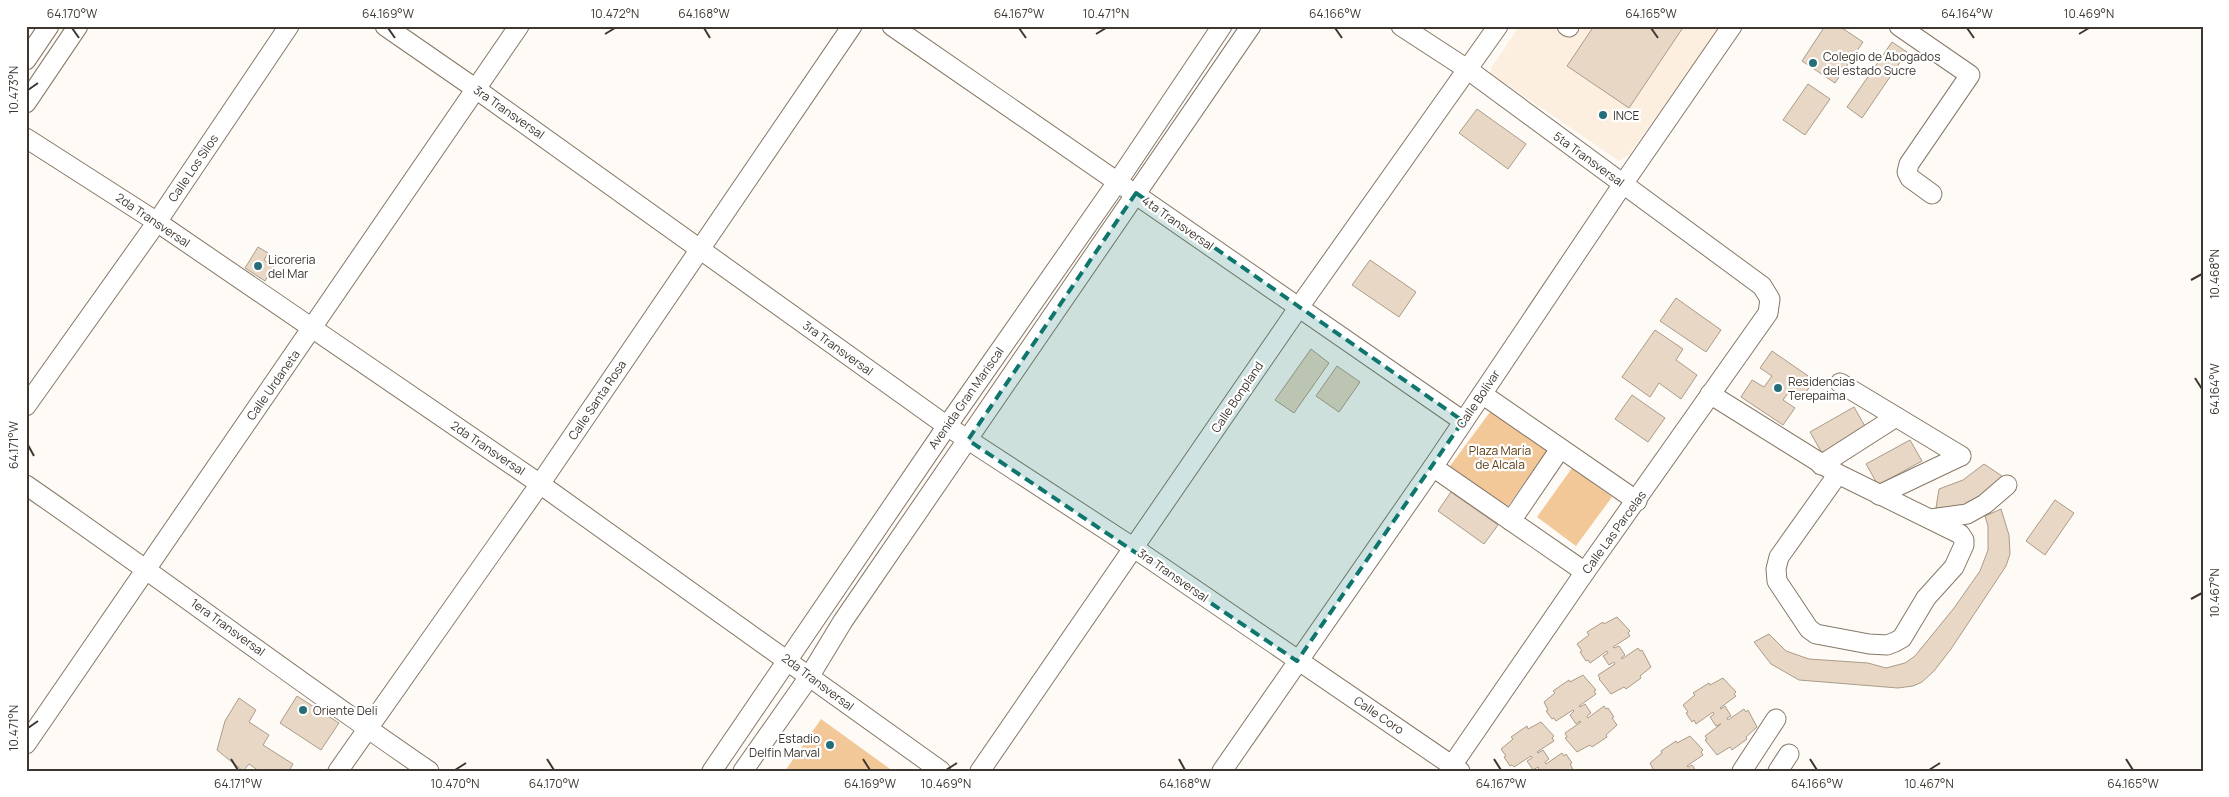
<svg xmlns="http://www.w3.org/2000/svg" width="2229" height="797" font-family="Manrope,sans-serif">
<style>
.built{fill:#fdefe0}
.green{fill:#f3c899}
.building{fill:#e8d7c4;stroke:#ab9b89}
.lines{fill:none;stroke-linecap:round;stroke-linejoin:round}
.minor-casing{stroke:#877766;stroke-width:21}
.minor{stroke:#fff;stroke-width:19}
.marked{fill:#0f766e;fill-opacity:0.2;stroke:#0f766e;stroke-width:4;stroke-dasharray:10 6;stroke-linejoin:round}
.ticks{fill:none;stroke:#3e3730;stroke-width:2}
.poi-dot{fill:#256e79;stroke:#fff;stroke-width:2}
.labels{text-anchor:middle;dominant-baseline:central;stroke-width:4.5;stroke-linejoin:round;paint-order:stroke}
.poi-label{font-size:12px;fill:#3e3730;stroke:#fff;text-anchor:start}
.street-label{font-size:12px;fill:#3e3730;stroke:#fff}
.park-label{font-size:12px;fill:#5f3e14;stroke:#fff}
.neatline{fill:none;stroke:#3e3730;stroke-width:2}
.ticks-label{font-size:12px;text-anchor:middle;fill:#3e3730}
</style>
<rect width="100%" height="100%" fill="#fefbf7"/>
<!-- built -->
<polygon class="built" points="1519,26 1720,26 1629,155 1619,161 1490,73 1491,68"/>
<!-- green -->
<g class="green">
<polygon points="1493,408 1549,449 1507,507 1450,466"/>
<polygon points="1572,468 1612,497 1576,546 1537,517"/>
<polygon points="821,719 893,771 785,771"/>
</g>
<!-- building -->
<g class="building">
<polygon points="1594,26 1684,26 1629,108 1567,66"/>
<polygon points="1825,26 1839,26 1863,42 1835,83 1802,61"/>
<polygon points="1892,42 1907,52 1862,118 1847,107"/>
<polygon points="1808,84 1830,99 1805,135 1783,120"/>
<polygon points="1477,109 1526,144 1508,169 1459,133"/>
<polygon points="258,247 268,253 264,260 274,267 265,281 245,268"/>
<polygon points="1370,260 1416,292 1399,317 1352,285"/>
<polygon points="1676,298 1721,330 1706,352 1660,321"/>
<polygon points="1655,330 1683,349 1676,360 1697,375 1681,399 1659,383 1650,397 1622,377"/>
<polygon points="1311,349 1329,363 1294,413 1275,400"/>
<polygon points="1772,351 1814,380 1803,397 1791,389 1783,400 1795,408 1783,425 1741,397 1752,380 1764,387 1772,376 1760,368"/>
<polygon points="1337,366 1360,382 1339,412 1316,396"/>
<polygon points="1632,395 1665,418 1648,442 1615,419"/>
<polygon points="1854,407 1866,428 1822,453 1810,432"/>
<polygon points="1910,440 1922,461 1878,485 1866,464"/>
<polygon points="1984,464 2002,476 1988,492 1968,504 1955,508 1936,508 1939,489 1963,480"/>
<polygon points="1451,492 1498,525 1484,544 1438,511"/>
<polygon points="2055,500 2074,513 2045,555 2026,541"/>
<polygon points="2001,509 2009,535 2010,554 2006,566 1951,649 1934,671 1922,682 1913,686 1898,688 1799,680 1771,664 1754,642 1769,634 1786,651 1809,659 1868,663 1886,668 1905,663 1915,656 1954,608 1980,571 1988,550 1988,526 1985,516"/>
<polygon points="1617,617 1630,631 1628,633 1630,636 1613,647 1614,648 1619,646 1625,655 1621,658 1622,659 1638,648 1640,651 1642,650 1651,667 1640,676 1641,678 1626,689 1624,687 1611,694 1599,679 1600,678 1598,675 1615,664 1614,662 1609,665 1603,656 1608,653 1607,651 1590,663 1588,660 1586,661 1580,652 1582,651 1577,644 1589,635 1587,632 1603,622 1604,624"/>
<polygon points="1583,675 1596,690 1594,691 1596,694 1579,706 1580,707 1585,704 1591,713 1587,716 1588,718 1604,706 1606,709 1608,708 1614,717 1612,718 1617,725 1606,735 1607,737 1592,747 1590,745 1577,752 1565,738 1567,737 1565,733 1581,722 1580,721 1576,724 1570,715 1574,711 1573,710 1556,721 1554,718 1552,719 1546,711 1548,710 1544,702 1555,693 1553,691 1569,680 1570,682"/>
<polygon points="1723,678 1736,692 1734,694 1736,696 1720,708 1721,709 1725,706 1731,716 1727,718 1728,720 1744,709 1746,712 1748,710 1757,727 1746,737 1747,739 1732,750 1730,747 1717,755 1705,740 1707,739 1705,736 1721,724 1716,726 1710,717 1714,714 1713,712 1696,724 1694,720 1692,722 1686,713 1688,712 1683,705 1695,695 1693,693 1709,683 1710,685"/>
<polygon points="297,696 339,723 321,750 280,723"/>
<polygon points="239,698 256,710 249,722 269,735 263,745 293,764 289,771 259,771 249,764 243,771 217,750 225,721"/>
<polygon points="1541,722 1554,736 1552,738 1554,741 1537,752 1538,753 1543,750 1549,759 1545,762 1546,764 1562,753 1564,756 1566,754 1572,763 1570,764 1574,771 1536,771 1539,768 1538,767 1533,770 1527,761 1532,758 1531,756 1514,767 1512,765 1510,766 1504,757 1506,756 1501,749 1513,739 1511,737 1527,726 1528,729"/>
<polygon points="1690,736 1703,750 1701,752 1703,755 1687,766 1688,767 1692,765 1696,771 1654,771 1650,763 1662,753 1661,751 1676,741 1677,743"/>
</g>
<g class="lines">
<!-- minor casing -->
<g class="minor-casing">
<g id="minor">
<polyline points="385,26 476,89 947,426 1134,548 1460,771"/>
<polyline points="892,26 1463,421"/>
<polyline points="1401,26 1467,69 1762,286 1770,299 1768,313 1585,572 1453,764"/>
<polyline points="1567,26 1569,27"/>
<polyline points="1899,26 1970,75 1909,164 1907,172 1910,178 1932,194"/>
<polyline points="26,60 49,26"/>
<polyline points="26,103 78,26"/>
<polyline points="26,138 157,222 540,484 941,771"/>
<polyline points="1840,383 1961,456"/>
<polyline points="1482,394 1637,501"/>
<polyline points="1710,394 1838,474 1960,534 1964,540 1964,545 1954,567 1926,598 1902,638 1895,642 1887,645 1869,644 1816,634 1809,629 1777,581 1776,569 1779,557 1838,474"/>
<polyline points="26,406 157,222 289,26"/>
<polyline points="1821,465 1896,417"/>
<polyline points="1433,467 1585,572"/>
<path d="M26,485C162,579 293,678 429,771"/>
<polyline points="1879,495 1961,456"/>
<polyline points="1931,519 1967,514 1985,504 2007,485"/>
<polyline points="1511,521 1560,449"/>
<polyline points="26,744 519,26"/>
<polyline points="338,771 540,484 852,26"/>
<polyline points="712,771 947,426 1118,181 1222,26"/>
<polyline points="743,771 809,677 843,621 1251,26"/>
<polyline points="980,771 1299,307 1498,26"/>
<polyline points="1222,771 1433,467 1623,184 1732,26"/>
<polyline points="1742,771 1776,719"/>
<polyline points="1778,771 1789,754"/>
</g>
</g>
<!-- minor -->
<use href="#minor" class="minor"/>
</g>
<!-- marked area -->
<path class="marked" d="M1136,193L1463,421L1297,661L968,440Z"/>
<!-- ticks -->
<path class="ticks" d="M72,28L79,38M388,28L395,38M704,28L710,38M1019,28L1026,38M1335,28L1342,38M1651,28L1658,38M1967,28L1974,38M605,34L615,28M1096,34L1106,28M2079,34L2089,28M28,90L38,83M2191,280L2202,274M2195,378L2202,389M28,445L34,456M2191,599L2202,593M28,728L38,721M231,759L238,770M547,759L554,770M863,759L870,770M1179,759L1185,770M1494,759L1501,770M1810,759L1817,770M2126,759L2133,770M455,770L466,763M946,770L957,763M1929,770L1940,763"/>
<!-- markers -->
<g class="poi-dot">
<circle cx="1813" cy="63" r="5"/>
<circle cx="1603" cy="115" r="5"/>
<circle cx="258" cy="266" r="5"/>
<circle cx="1778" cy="388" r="5"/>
<circle cx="303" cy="710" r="5"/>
<circle cx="830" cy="745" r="5"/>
</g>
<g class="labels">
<!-- poi labels -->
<g class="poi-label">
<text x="1823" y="56">Colegio de Abogados<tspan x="1823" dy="14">del estado Sucre</tspan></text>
<text x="1613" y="115">INCE</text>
<text x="268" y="259">Licoreria<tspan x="268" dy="14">del Mar</tspan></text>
<text x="1788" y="381">Residencias<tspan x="1788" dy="14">Terepaima</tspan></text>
<text x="313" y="710">Oriente Deli</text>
<text x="820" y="738" text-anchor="end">Estadio<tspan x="820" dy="14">Delfin Marval</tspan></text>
</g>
<!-- street labels -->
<g class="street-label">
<text transform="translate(509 112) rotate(35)">3ra Transversal</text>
<text transform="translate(1589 159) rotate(36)">5ta Transversal</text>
<text transform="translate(193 168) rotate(-56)">Calle Los Silos</text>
<text transform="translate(153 220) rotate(34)">2da Transversal</text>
<text transform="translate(1178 223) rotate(35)">4ta Transversal</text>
<text transform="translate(838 348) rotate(36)">3ra Transversal</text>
<text transform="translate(273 385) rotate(-55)">Calle Urdaneta</text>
<text transform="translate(1237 397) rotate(-56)">Calle Bonpland</text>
<text transform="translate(966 398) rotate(-55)">Avenida Gran Mariscal</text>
<text transform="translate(1478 399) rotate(-56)">Calle Bolívar</text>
<text transform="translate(597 400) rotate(-56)">Calle Santa Rosa</text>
<text transform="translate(488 448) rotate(34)">2da Transversal</text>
<text transform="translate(1614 532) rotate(-54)">Calle Las Parcelas</text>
<text transform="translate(1173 575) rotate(35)">3ra Transversal</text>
<text transform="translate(228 627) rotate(36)">1era Transversal</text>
<text transform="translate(818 682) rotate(37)">2da Transversal</text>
<text transform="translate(1379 715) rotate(34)">Calle Coro</text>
</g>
<!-- park labels -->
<g class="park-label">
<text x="1500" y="450">Plaza María<tspan x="1500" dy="14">de Alcala</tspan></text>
</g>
</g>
<!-- border -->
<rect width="2229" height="797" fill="none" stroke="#ffffff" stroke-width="55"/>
<rect x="28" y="28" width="2174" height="742" class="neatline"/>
<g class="ticks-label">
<text x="72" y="18">64.170°W</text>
<text x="388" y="18">64.169°W</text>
<text x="615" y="18">10.472°N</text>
<text x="704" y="18">64.168°W</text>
<text x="1019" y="18">64.167°W</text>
<text x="1106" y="18">10.471°N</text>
<text x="1335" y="18">64.166°W</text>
<text x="1651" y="18">64.165°W</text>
<text x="1967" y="18">64.164°W</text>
<text x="2089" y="18">10.469°N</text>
<text transform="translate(14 90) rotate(-90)" y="4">10.473°N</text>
<text transform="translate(2215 274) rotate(-90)" y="4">10.468°N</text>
<text transform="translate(2215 389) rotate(-90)" y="4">64.164°W</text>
<text transform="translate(14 445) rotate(-90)" y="4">64.171°W</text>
<text transform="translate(2215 593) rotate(-90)" y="4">10.467°N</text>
<text transform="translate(14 728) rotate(-90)" y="4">10.471°N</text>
<text x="238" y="788">64.171°W</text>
<text x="455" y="788">10.470°N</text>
<text x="554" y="788">64.170°W</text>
<text x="870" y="788">64.169°W</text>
<text x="946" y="788">10.469°N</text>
<text x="1185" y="788">64.168°W</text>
<text x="1501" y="788">64.167°W</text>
<text x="1817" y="788">64.166°W</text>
<text x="1929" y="788">10.467°N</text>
<text x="2133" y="788">64.165°W</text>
</g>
</svg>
